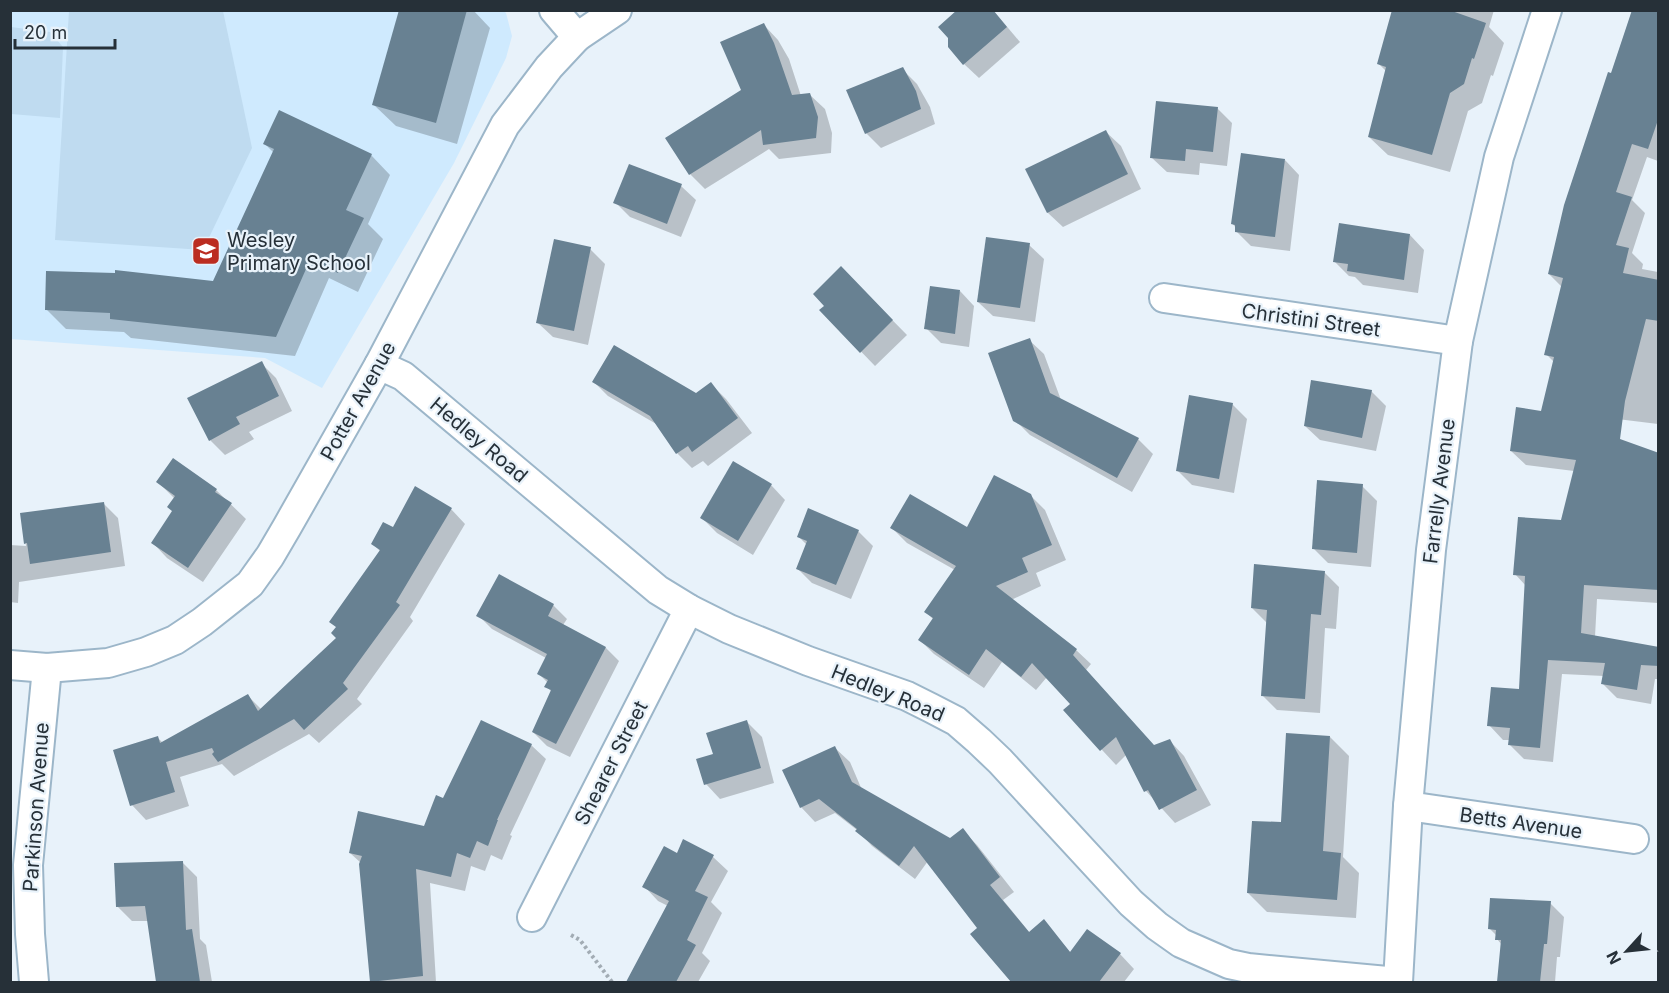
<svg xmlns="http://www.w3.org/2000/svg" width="1669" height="993" font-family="Inter,sans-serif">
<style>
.built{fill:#cfeafe}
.green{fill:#bfdbf0}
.shadow{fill:#0003}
.building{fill:#688192}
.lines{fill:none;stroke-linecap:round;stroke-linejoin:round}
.minor-casing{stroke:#9cb6c9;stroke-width:32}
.path{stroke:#a2acb4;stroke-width:4;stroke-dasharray:3 3;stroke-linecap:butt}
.minor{stroke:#fff;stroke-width:28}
.labels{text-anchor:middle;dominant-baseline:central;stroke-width:4.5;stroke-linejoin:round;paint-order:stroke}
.poi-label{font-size:20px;fill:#263038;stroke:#e8f2fa;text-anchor:start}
.street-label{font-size:20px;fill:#263038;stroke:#e8f2fa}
</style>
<rect width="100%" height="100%" fill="#e8f2fa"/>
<!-- built -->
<polygon class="built" points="10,11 504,11 506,13 512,36 506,58 454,163 322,388 265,358 11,339"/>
<!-- green -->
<g class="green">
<polygon points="69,11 223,11 252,148 203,250 55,240"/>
<polygon points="11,27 50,32 63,47 60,118 11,114"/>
</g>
<!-- shadow -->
<g class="shadow">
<polygon points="400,10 473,10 490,28 457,144 396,126 374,105"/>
<polygon points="993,10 1020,42 979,78 964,64"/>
<polygon points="1433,10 1494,10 1489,27 1504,43 1493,76 1491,75 1482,103 1468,111 1450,172 1388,155 1369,137 1386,71 1379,64"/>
<polygon points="1658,10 1658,161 1647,157 1632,200 1645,213 1632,253 1643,264 1642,269 1658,272 1658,424 1560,412 1554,362 1546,354 1562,287 1549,274 1612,75"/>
<polygon points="764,25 778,40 789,59 801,96 810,95 825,109 832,133 831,153 779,159 769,149 705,189 690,174 667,138 742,91"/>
<polygon points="902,69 917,84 930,107 935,124 881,148 866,133"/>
<polygon points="1217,108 1232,123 1227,166 1200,163 1199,175 1167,172 1152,158"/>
<polygon points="1106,132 1121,146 1141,189 1063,227 1048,213 1027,169"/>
<polygon points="265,144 371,155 390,175 368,224 383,239 358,292 329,278 295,356 131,338 124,332 66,329 47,310 214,282 274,153"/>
<polygon points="1285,160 1299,175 1290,251 1251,246 1236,231 1236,228 1232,223"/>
<polygon points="681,186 696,200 681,237 630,217 615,202"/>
<polygon points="1410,235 1424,250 1418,293 1363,285 1355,277 1349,276 1334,261"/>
<polygon points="1029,245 1044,259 1035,322 993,316 978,302"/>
<polygon points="590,249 605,264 588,345 553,337 538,323"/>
<polygon points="841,268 907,335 875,366 821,310 826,306"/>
<polygon points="960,291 974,306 969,347 941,343 926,328"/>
<polygon points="1029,340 1044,354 1061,400 1138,439 1153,454 1132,492 1030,435 1015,420"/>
<polygon points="261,363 276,378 292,411 249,432 254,439 225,455 210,440"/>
<polygon points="594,382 696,395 711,384 726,399 752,433 708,466 703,461 692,468 677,453 658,425 608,396"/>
<polygon points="1371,391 1386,406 1376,451 1320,440 1305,426"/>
<polygon points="1232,404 1247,419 1234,493 1192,485 1177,470"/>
<polygon points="1511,451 1658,455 1658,603 1597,599 1595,637 1658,648 1658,679 1655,679 1651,704 1617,698 1603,684 1604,676 1562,674 1553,762 1524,759 1509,744 1510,740 1503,740 1489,725 1521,691 1526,586 1515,574 1562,522 1574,471 1526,465"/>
<polygon points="158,482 216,490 246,519 203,582 167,558 153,543 174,511 175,499"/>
<polygon points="771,485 785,500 753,555 717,533 702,518"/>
<polygon points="1362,486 1377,501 1371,567 1328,563 1314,549"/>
<polygon points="1030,495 1045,510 1066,560 1036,573 1041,586 1011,600 1076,650 1091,664 1086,670 1154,746 1170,741 1184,756 1211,805 1175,823 1146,791 1127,754 1116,765 1065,710 1072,704 1047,677 1036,690 1002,662 984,688 934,654 920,640 934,620 926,612 955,570 907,543 892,528 968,529"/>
<polygon points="103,503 118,518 125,566 19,582 18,603 10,602 10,545 26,546 22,514"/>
<polygon points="451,509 465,524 410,617 413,621 357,699 362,704 319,743 309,734 234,776 222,764 180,777 189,806 146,820 132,805 158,738 163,743 248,696 262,710 338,638 381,552 373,544 393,529"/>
<polygon points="858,531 873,546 851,599 812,583 797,568 807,545 798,536"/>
<polygon points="1324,572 1339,587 1336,629 1325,628 1320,713 1277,710 1262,695 1267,623 1252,608"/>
<polygon points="553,605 567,619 563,625 606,648 619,661 570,757 547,746 533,732 552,692 546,686 548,683 538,673 546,658 492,629 478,615"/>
<polygon points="747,722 762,737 774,783 720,799 706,784 715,755"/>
<polygon points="1330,737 1349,756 1343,857 1359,873 1356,918 1267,912 1248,893 1282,824"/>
<polygon points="531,745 546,759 510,835 512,836 502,860 491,855 485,871 471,866 465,891 430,883 436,982 373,982 372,981 361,863 350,853 425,828 444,800"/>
<polygon points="835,748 850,762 862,790 950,840 962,830 977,845 1014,892 1003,900 1030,933 1043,921 1071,953 1120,954 1134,969 1124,982 1013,982 972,934 979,928 928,861 915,879 872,846 857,830 835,813 815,822 801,807"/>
<polygon points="677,855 713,857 728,871 711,902 722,913 702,953 710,961 698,982 628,982 668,906 658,901 644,886"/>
<polygon points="182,862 197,877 200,939 206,945 212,982 157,982 148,921 132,921 117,906"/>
<polygon points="1550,903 1564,917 1560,957 1557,957 1555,982 1498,982 1502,945 1497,939 1497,936 1490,929"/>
</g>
<!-- building -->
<g class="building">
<polygon points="399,10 467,10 436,123 372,105"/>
<polygon points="957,10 993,10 1007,27 963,65 948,47 948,38 938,27"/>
<polygon points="1392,10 1449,10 1486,23 1474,59 1472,58 1464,84 1450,93 1432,155 1368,137 1386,67 1377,64"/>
<polygon points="1632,10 1659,10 1659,117 1648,149 1632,144 1616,192 1632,197 1616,245 1629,248 1623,273 1659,280 1659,321 1646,319 1625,401 1620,439 1659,453 1659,590 1584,585 1581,633 1659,647 1659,666 1641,665 1637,690 1601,684 1605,663 1548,660 1540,748 1508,745 1510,728 1487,726 1491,687 1519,689 1525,576 1513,575 1518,517 1561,520 1576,460 1510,451 1516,407 1541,411 1554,357 1544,355 1563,278 1548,274 1564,205 1608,72 1611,73"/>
<polygon points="764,23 774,43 792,95 810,93 818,117 816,138 763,145 761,130 689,175 665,138 741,90 720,42"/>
<polygon points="903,67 916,91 921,109 865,134 846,90"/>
<polygon points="1156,101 1218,107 1213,152 1186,149 1185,161 1150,158"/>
<polygon points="279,110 372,154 346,210 364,218 338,273 310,260 276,337 110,319 110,313 45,310 46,271 115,273 115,270 213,281 274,149 263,144"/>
<polygon points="1106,130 1128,174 1047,213 1025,169"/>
<polygon points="1241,153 1285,159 1275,237 1235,232 1235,225 1231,224"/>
<polygon points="629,164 682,184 667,224 613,203"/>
<polygon points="1339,223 1410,234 1404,280 1347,271 1348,264 1333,262"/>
<polygon points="986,237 1030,243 1020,308 977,302"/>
<polygon points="554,239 591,247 574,331 536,323"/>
<polygon points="841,266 893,320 860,353 819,310 824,306 813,294"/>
<polygon points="930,286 960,290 955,334 924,329"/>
<polygon points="1030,338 1050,393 1139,438 1117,478 1013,421 988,353"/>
<polygon points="614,345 696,393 711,382 738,418 692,452 688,446 676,454 650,416 592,382"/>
<polygon points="262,361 279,396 236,417 240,424 209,441 187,398"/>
<polygon points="1311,380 1372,390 1362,438 1304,426"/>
<polygon points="1189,395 1233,403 1219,479 1176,471"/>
<polygon points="173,458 217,489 215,492 232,503 188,568 151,543 172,511 167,507 175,496 156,482"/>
<polygon points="733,461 772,484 738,541 700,518"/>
<polygon points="994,475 1031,494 1052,545 1022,558 1028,572 996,586 1077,649 1073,655 1154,745 1170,739 1197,790 1159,810 1148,790 1144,792 1116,737 1100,751 1063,710 1070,704 1032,663 1021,677 986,649 969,675 918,640 933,618 924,612 956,566 890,528 910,494 967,527"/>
<polygon points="1317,480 1363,484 1357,553 1312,549"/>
<polygon points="415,486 452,508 396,602 400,605 343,683 348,689 304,730 294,719 218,762 212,754 214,752 212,748 166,762 175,792 130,806 113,750 158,736 160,743 248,694 258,711 336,638 331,633 336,627 329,622 380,550 371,544 383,522 393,527"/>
<polygon points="104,502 111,552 30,564 27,543 24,544 20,513"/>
<polygon points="808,508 859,530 836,585 796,569 807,541 797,537"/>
<polygon points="1254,564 1325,571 1321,615 1311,614 1305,699 1261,696 1267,610 1251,608"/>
<polygon points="499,574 554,604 548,616 606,647 556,744 532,732 551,690 544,687 548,680 537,674 547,654 476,616"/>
<polygon points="481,720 532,744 497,820 498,820 488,846 477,841 470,858 457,853 451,877 416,869 423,976 370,982 359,864 362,856 349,853 358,811 424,826 436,795 443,798"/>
<polygon points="747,720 761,768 704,785 696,759 713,754 706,733"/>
<polygon points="1286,733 1330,736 1323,851 1341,853 1337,900 1247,893 1252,821 1281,822"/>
<polygon points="835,746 852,782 950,838 963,828 1000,877 990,885 1029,932 1044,919 1070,952 1087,929 1121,953 1099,982 1011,982 970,934 977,928 914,846 899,866 855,831 857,829 819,799 800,808 782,770"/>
<polygon points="683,839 714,855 695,891 708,897 687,940 696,945 676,982 626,982 669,901 642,887 664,846 677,853"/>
<polygon points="183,861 186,930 192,929 200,982 156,982 145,906 116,907 114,863"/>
<polygon points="1490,898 1551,901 1547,944 1544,944 1540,982 1497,982 1501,940 1495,940 1496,930 1488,929"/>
</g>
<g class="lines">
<!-- minor casing -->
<g class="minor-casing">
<g id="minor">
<polyline points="554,10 577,37"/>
<polyline points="1164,298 1458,341"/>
<polyline points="379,365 403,376 658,590 689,609 729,629 808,661 907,696 931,708 956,721 979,741 1000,761 1131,903 1157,926 1181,943 1229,964 1248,968 1398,982 1408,806 1431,550 1458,341 1499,157 1547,10"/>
<polyline points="10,665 47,668 108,663 146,652 175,640 202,622 250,584 270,556 287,527 379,365 505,125 549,67 577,37 617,10"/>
<polyline points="1408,806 1634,839"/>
<polyline points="532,917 689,609"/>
<polyline points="34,982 30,934 28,865 47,668"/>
</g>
</g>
<!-- path -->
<polyline class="path" points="571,935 580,940 612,982"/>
<!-- minor -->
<use href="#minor" class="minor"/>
</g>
<!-- icons -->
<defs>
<g id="school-square" transform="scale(1.5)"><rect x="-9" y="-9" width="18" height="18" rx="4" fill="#bb2d21" stroke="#e8f2fa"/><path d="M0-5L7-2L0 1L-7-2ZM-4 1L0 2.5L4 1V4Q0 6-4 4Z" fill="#fff"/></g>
</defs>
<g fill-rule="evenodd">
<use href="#school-square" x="206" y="251"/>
</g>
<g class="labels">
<!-- poi labels -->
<g class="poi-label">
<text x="227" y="240">Wesley<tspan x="227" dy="23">Primary School</tspan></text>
</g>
<!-- street labels -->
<g class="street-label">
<text transform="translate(1311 320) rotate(8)">Christini Street</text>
<text transform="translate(358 401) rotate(-61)">Potter Avenue</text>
<text transform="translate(479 440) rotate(40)">Hedley Road</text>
<text transform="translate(1439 491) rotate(-83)">Farrelly Avenue</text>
<text transform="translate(888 693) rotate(22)">Hedley Road</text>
<text transform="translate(611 763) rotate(-63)">Shearer Street</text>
<text transform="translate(36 807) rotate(-86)">Parkinson Avenue</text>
<text transform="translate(1521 823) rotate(8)">Betts Avenue</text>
</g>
</g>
<!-- border -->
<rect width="1669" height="993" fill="none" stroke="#263038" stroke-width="24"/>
<!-- north arrow -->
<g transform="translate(1627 951) rotate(243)" stroke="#e8f2fa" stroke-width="4.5" paint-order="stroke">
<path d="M0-4.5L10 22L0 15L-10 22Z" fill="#263038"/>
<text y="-9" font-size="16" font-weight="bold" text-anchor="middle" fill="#263038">N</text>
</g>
<!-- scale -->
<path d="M15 39v9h100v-9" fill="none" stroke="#263038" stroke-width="3"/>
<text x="24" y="39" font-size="18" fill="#263038" stroke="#e8f2fa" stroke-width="4.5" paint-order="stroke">20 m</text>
</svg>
